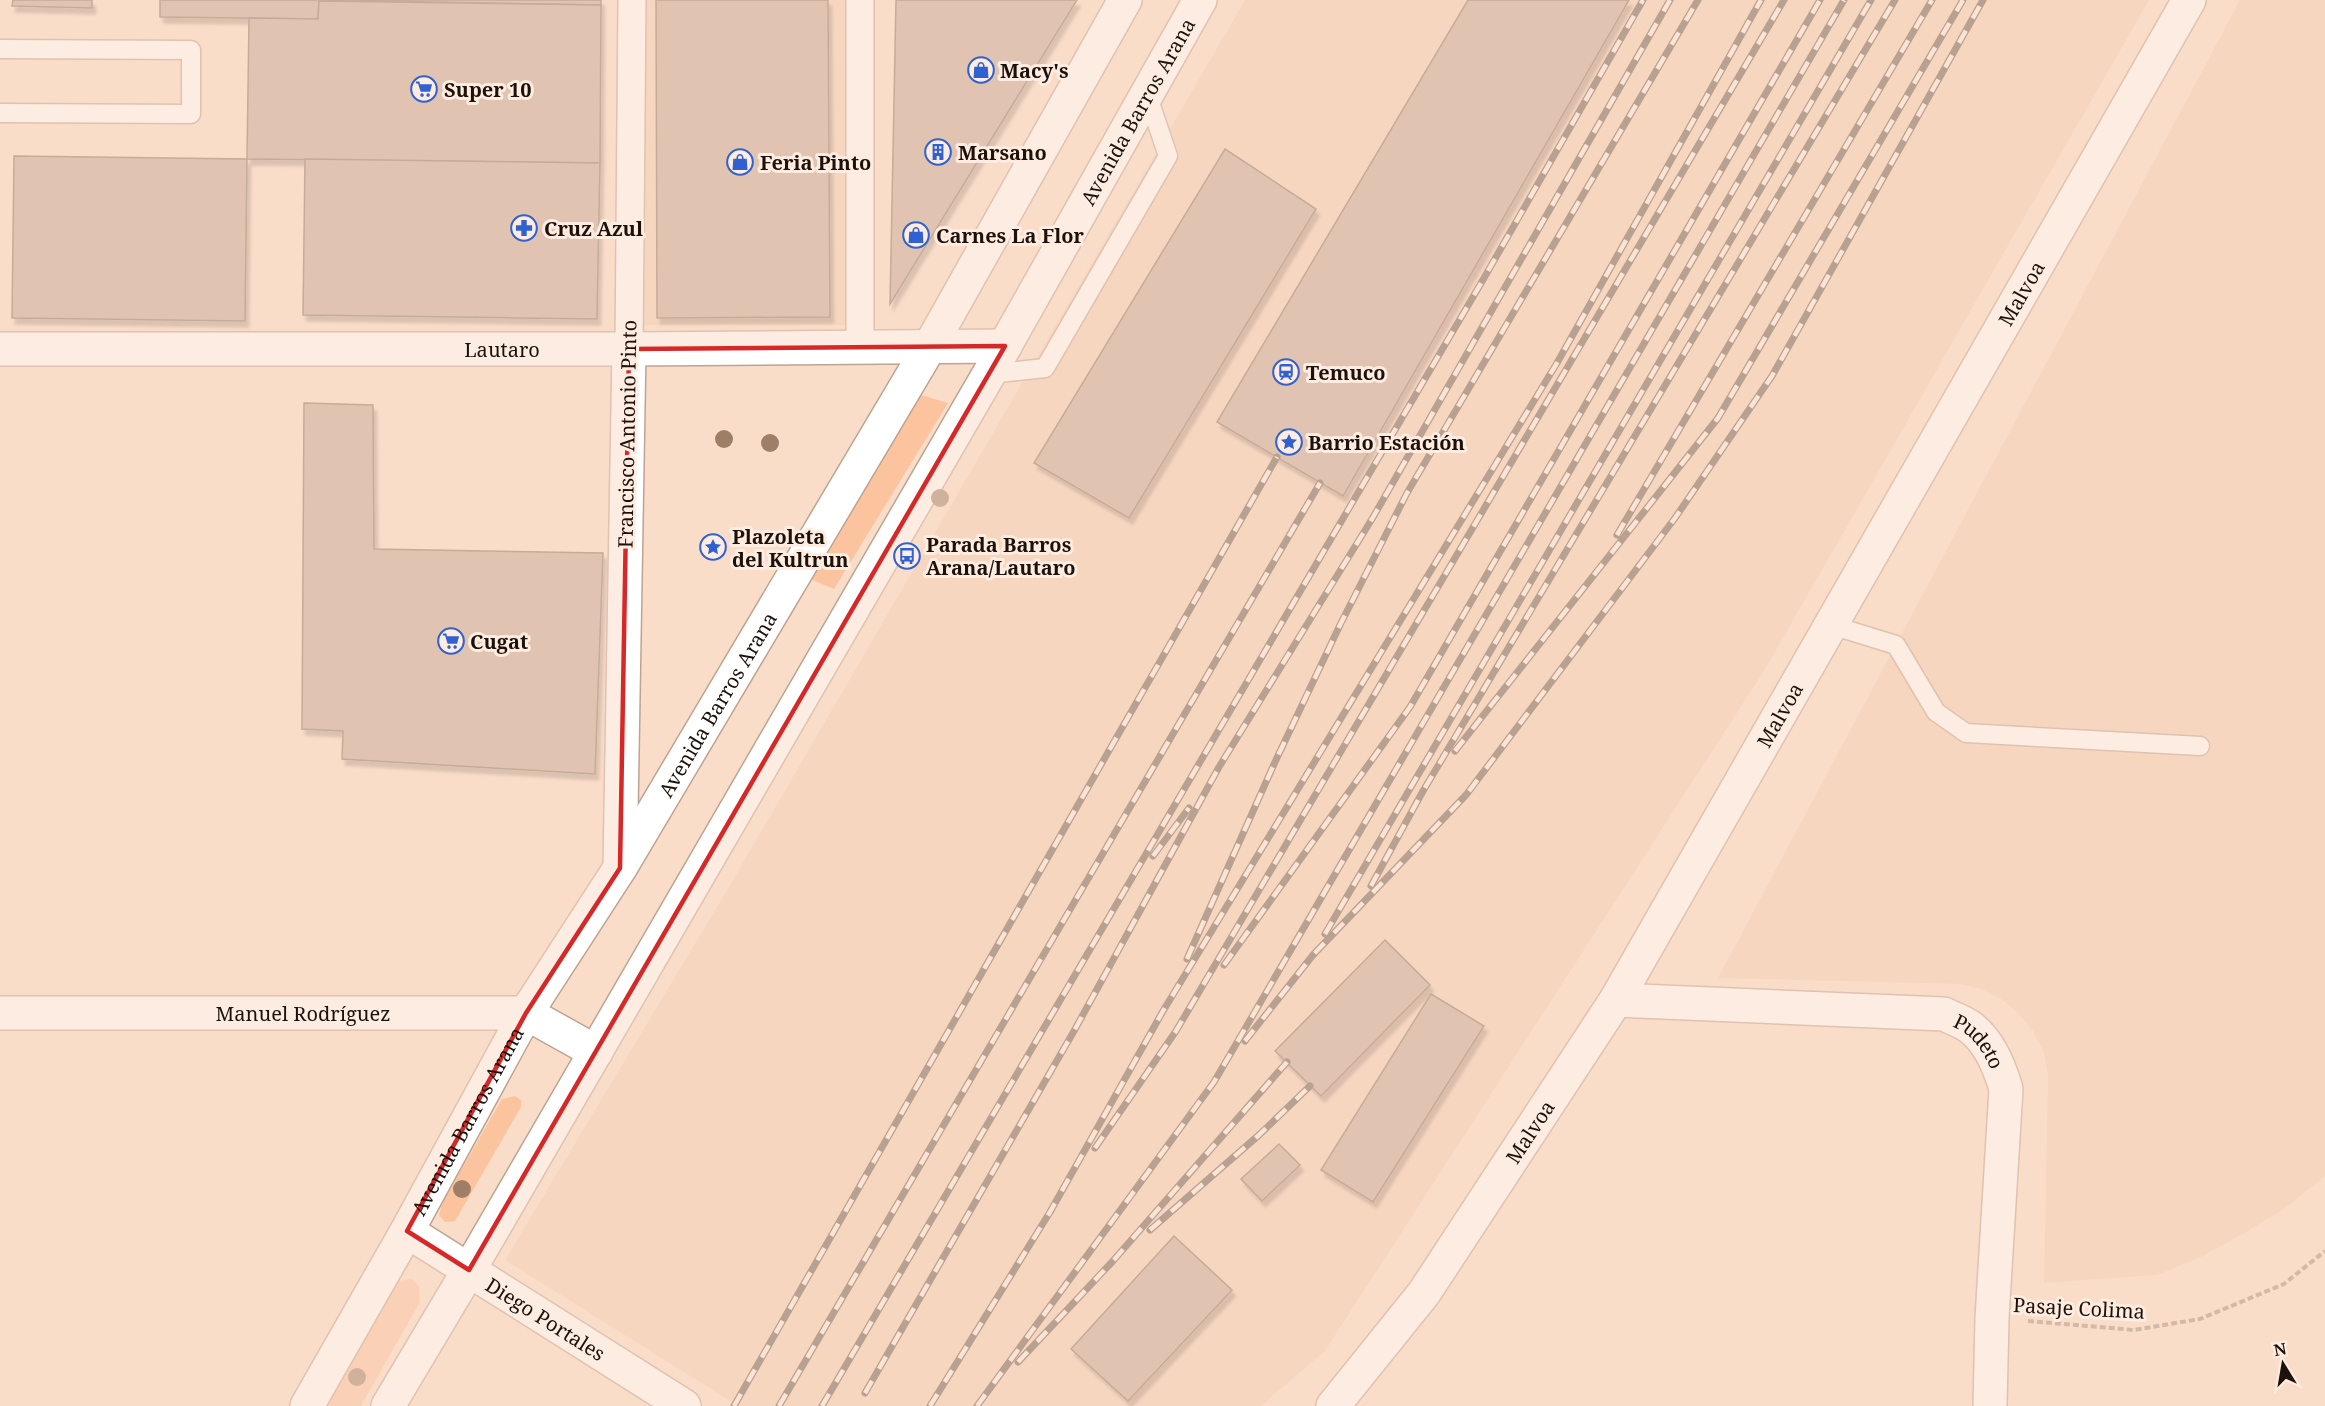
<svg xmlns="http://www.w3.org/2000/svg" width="2325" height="1406" font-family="'Noto Serif',serif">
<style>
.built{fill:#f4cfb7}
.green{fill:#fbc49f}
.building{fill:#c1a593;stroke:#8a705e;stroke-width:1.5;filter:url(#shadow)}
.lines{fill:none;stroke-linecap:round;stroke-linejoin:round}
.service-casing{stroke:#bfa391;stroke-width:21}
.pedestrian-casing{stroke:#bfa391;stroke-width:30}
.minor-casing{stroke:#bfa391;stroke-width:36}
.tertiary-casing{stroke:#bfa391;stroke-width:36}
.secondary-casing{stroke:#bfa391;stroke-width:36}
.path{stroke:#a48f80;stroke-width:4;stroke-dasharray:6 3;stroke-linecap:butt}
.service{stroke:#fff;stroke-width:18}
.pedestrian{stroke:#fff;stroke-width:27}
.minor{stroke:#fff;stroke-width:33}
.tertiary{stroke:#fff;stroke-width:33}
.secondary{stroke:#fff;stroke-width:33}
.rail-casing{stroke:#6a5a4e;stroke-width:7}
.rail{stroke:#ffece0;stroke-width:4.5;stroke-dasharray:14;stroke-linecap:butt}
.tree{fill:#9e7e67}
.marked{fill:none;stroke:#d62828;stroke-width:4.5;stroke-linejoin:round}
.labels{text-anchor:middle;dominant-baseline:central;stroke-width:6;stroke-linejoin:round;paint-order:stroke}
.poi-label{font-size:20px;font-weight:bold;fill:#1c120b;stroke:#ffece0;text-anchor:start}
.street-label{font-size:20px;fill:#1c120b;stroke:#ffece0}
</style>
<defs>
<filter id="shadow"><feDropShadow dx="3.5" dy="6" stdDeviation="1.5" flood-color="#0004"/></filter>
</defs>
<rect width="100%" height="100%" fill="#faddc9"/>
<!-- built -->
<g class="built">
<rect x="634" y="0" width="211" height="325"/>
<polygon points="1245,0 2149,0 1764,671 1325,1351 1261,1406 738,1406 505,1260 723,897"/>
<polygon points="2240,0 2325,0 2325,1176 2284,1209 2243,1234 2201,1257 2157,1275 2044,1283 2048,1077 2044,1053 2033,1031 2017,1012 2001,999 1981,989 1960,984 1718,978"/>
</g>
<!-- green -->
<g class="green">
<polygon points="918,394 948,403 834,589 805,577"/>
<polygon points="515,1096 521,1100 521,1107 455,1221 445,1222 439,1215 442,1203 502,1099"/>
<polygon points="412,1279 419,1286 420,1302 361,1406 324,1406 393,1282"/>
</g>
<!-- building -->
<g class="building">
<polygon points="13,0 92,0 92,8 12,6"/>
<polygon points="160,0 319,0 318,19 160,17"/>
<polygon points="319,0 601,0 601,5"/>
<polygon points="656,0 828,0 830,317 657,318"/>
<polygon points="896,0 1077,0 890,304"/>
<polygon points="1468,0 1629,0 1343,496 1217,422"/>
<polygon points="319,1 601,5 600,163 247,159 249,18 318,19"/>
<polygon points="1225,149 1316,209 1129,518 1034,463"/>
<polygon points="14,156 247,159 245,321 12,318"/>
<polygon points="305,159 600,163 597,319 303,315"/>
<polygon points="304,403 373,405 374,549 603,553 595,774 342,759 343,731 302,729"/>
<polygon points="1385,940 1430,985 1321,1096 1275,1051"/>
<polygon points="1431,994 1484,1026 1373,1202 1321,1170"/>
<polygon points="1279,1144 1300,1165 1262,1201 1241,1179"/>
<polygon points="1174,1236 1232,1290 1128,1401 1071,1349"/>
</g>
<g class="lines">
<!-- service casing -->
<g class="service-casing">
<g id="service">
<polyline points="0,49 191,50 191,114 0,113"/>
<polyline points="989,374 1045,368 1168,156 1147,94"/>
<polyline points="1831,625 1896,645 1936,712 1966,733 2200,746"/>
</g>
</g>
<!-- pedestrian casing -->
<g class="pedestrian-casing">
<g id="pedestrian">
<polyline points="860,347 860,0"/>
<polyline points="629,349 632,0"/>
</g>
</g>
<!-- minor casing -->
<g class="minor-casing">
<g id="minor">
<polyline points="620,868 629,349"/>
<path id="s1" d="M1616,1000L1944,1014C1952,1018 1963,1022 1970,1027C1989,1041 2000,1068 2006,1089L1992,1318L1990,1406"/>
<path id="s2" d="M1333,1406L1424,1293L1616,1000L2189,0"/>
</g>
</g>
<!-- tertiary casing -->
<g class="tertiary-casing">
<g id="tertiary">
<path id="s3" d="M0,349H629L1005,346"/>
<path id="s4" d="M0,1013H526L596,1052"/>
<path id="s5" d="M407,1231L684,1406"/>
</g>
</g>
<!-- secondary casing -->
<g class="secondary-casing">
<g id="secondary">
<path id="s6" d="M307,1406L407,1231L526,1013L620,868L930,346L1125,0"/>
<path id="s7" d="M388,1406L469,1270L989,374L1200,0"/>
</g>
</g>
<!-- path -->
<polyline class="path" points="2028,1321 2134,1330 2200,1319 2284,1284 2325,1251"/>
<!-- service -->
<use href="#service" class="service"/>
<!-- pedestrian -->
<use href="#pedestrian" class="pedestrian"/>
<!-- minor -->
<use href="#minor" class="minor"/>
<!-- tertiary -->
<use href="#tertiary" class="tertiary"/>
<!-- secondary -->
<use href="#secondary" class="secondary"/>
<!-- rail casing -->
<g class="rail-casing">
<g id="rail">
<polyline points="1617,535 1932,0"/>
<polyline points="1455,751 1718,418 1963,0"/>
<polyline points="1153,856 1189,808"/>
<polyline points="1371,886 1423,791 1895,0"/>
<polyline points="1325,934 1871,0"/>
<polyline points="1187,959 1275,762 1340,625 1407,493 1698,0"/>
<polyline points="1224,965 1410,707 1820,0"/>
<polyline points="1245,1041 1313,955 1466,795 1675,518 1772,376 1983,0"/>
<polyline points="1095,1148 1176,1031 1784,0"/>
<polyline points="1150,1230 1259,1135 1310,1086"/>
<polyline points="1018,1362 1112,1262 1287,1062"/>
<polyline points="865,1393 1074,1031 1219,767 1372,519 1670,0"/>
<polyline points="734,1406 1277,457"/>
<polyline points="779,1406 1320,483"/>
<polyline points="822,1406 1480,285 1643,0"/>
<polyline points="930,1406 1050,1212 1163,1011 1557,363 1761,0"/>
<polyline points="977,1406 1214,1082 1844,0"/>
</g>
</g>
<!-- rail -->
<use href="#rail" class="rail"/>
</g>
<!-- trees -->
<g class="tree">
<circle cx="724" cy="439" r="9"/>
<circle cx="770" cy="443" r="9"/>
<circle cx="940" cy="498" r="9"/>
<circle cx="462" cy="1189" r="9"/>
<circle cx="357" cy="1377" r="9"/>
</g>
<!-- marked area -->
<path d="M0 0H2325V1406H0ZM1005,346L469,1270L407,1231L526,1013L620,868L629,349Z" fill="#faddc9" fill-opacity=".55" fill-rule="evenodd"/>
<path class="marked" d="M1005,346L469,1270L407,1231L526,1013L620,868L629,349Z"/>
<!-- icons -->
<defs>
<g id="shop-ring" transform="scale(1.35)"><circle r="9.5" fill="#ffece0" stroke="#3061d0" stroke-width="1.5"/><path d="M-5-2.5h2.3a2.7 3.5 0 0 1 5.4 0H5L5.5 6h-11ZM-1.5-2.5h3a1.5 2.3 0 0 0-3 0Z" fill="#3061d0"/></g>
<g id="supermarket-ring" transform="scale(1.35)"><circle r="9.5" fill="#ffece0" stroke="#3061d0" stroke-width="1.5"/><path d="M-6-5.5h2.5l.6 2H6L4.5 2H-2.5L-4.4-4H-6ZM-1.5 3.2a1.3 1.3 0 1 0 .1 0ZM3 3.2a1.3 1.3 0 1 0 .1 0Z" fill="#3061d0"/></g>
<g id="building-ring" transform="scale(1.35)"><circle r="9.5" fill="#ffece0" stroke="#3061d0" stroke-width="1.5"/><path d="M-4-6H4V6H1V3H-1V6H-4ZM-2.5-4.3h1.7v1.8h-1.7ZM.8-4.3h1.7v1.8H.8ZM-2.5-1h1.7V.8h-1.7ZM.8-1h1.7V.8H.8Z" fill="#3061d0"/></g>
<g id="pharmacy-ring" transform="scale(1.35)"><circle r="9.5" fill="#ffece0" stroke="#3061d0" stroke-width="1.5"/><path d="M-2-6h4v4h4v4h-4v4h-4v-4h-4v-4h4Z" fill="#3061d0"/></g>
<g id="station-ring" transform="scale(1.35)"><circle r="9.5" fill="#ffece0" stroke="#3061d0" stroke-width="1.5"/><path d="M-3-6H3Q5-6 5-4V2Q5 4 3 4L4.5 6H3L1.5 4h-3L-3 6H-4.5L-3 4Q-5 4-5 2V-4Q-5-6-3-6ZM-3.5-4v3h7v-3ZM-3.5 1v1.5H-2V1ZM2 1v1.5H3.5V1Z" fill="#3061d0"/></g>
<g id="sight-ring" transform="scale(1.35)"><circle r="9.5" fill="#ffece0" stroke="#3061d0" stroke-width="1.5"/><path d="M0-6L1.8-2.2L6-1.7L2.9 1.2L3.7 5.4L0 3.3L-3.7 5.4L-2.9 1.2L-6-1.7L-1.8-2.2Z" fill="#3061d0"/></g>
<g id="bus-ring" transform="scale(1.35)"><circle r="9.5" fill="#ffece0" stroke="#3061d0" stroke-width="1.5"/><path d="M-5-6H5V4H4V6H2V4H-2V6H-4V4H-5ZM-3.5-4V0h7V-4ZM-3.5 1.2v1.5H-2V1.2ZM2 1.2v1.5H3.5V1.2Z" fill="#3061d0"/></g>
</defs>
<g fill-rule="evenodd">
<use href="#shop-ring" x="981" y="70"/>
<use href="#supermarket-ring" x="424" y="89"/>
<use href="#building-ring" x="938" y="152"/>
<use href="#shop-ring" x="740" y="162"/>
<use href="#pharmacy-ring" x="524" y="228"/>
<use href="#shop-ring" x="916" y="235"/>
<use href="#station-ring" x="1286" y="372"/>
<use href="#sight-ring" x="1289" y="442"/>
<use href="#sight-ring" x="713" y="547"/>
<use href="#bus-ring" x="907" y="556"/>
<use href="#supermarket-ring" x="451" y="641"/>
</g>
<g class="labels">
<!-- poi labels -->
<g class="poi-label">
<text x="1000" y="70">Macy's</text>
<text x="444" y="89">Super 10</text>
<text x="958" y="152">Marsano</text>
<text x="760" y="162">Feria Pinto</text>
<text x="544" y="228">Cruz Azul</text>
<text x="936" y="235">Carnes La Flor</text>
<text x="1306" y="372">Temuco</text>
<text x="1308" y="442">Barrio Estación</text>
<text x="732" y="536">Plazoleta<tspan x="732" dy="23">del Kultrun</tspan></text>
<text x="926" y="544">Parada Barros<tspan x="926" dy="23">Arana/Lautaro</tspan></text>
<text x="470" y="641">Cugat</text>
</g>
<!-- street labels -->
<g class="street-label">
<text stroke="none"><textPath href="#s7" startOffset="1496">Avenida Barros Arana</textPath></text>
<text stroke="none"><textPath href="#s2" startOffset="1310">Malvoa</textPath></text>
<text stroke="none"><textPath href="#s3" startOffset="502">Lautaro</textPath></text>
<text transform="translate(627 434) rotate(-89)">Francisco Antonio Pinto</text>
<text stroke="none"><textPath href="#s6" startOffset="813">Avenida Barros Arana</textPath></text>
<text stroke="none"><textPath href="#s2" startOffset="824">Malvoa</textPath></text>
<text stroke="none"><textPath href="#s4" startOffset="303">Manuel Rodríguez</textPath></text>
<text stroke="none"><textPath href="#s1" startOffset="374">Pudeto</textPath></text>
<text stroke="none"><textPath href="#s6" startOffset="327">Avenida Barros Arana</textPath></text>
<text stroke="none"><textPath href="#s2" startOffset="338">Malvoa</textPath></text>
<text transform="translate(2079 1308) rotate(3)">Pasaje Colima</text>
<text stroke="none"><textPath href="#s5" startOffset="164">Diego Portales</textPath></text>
</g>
</g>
<!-- north arrow -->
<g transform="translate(2283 1364) rotate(349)" stroke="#ffece0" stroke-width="4.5" paint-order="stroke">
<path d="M0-4.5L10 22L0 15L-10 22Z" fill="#1c120b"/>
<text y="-9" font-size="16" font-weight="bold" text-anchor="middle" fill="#1c120b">N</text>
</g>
</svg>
